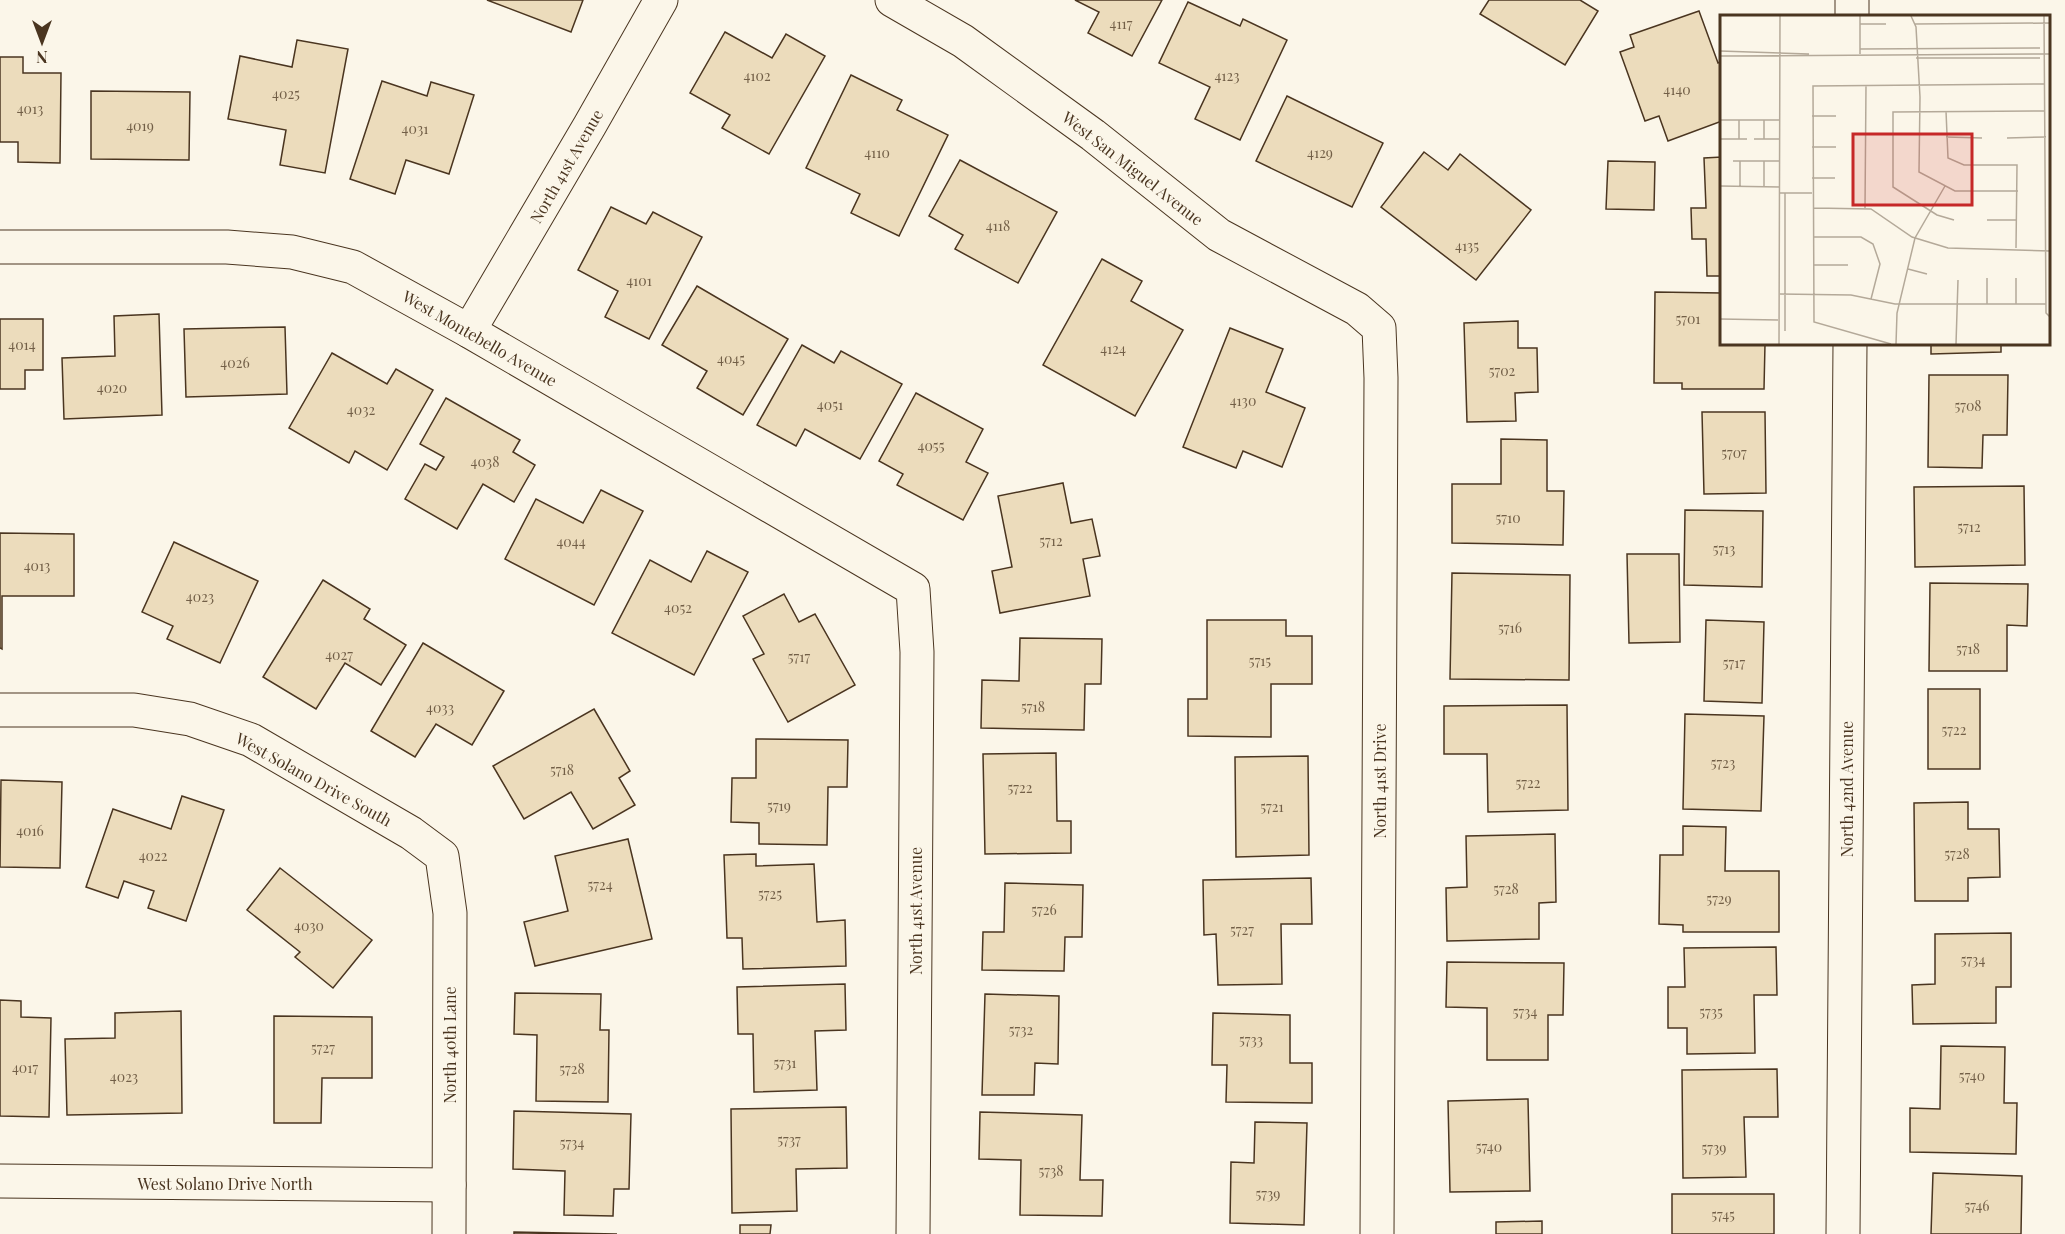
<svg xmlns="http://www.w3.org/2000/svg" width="2065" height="1234" font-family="'Playfair Display',serif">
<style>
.building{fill:#ecdcbc;stroke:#4a3520;stroke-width:1.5}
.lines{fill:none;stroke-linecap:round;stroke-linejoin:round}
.minor-casing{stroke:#4a3520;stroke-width:35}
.minor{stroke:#fbf6e9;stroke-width:33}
.labels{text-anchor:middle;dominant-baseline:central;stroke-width:4.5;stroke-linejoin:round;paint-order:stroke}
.number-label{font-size:14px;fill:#725f47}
.street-label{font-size:16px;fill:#4a3520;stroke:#fbf6e9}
.inset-road{fill:none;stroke:#b4a999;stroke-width:1.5}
.view{fill:#c62828;fill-opacity:0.15;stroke:#c62828;stroke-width:3}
.inset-edge{fill:none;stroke:#4a3520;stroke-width:3}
</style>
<rect width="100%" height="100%" fill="#fbf6e9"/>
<!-- building -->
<g class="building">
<polygon points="487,0 583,0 571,32"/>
<polygon points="1075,0 1162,0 1132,56 1088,33 1099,12"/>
<polygon points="1489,0 1580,0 1598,11 1565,65 1480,14"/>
<polygon points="1188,2 1240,26 1243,19 1287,40 1240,140 1195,119 1210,87 1159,63"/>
<polygon points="1699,11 1718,63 1722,61 1722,121 1668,141 1659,116 1645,121 1620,52 1634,47 1630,35"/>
<polygon points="725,32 772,58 786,34 825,56 769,154 722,128 730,115 690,93"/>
<polygon points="297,40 348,49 325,173 280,165 286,130 228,119 240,56 292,67"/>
<polygon points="0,57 23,57 23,73 61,73 60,163 18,162 18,142 0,142"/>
<polygon points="851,75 902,100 897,110 948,135 899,236 851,213 860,194 806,168"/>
<polygon points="382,81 427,96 431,82 474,95 449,174 406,160 395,194 350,179"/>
<polygon points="91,91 190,92 189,160 91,159"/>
<polygon points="1287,96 1383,143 1352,207 1256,161"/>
<polygon points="1424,152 1448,170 1460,154 1531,210 1476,280 1381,207"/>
<polygon points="1722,157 1722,276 1707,276 1706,239 1692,239 1691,208 1706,208 1704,158"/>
<polygon points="960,160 1057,212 1018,283 955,249 963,235 929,216"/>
<polygon points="1608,161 1655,162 1654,210 1606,209"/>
<polygon points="611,207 646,224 653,212 702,237 649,339 605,317 618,291 578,270"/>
<polygon points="1102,259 1142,281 1131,301 1183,330 1135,416 1043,365"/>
<polygon points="697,286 788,339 743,415 697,388 707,371 662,345"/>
<polygon points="1655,292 1722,293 1722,344 1765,344 1764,389 1682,389 1682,383 1654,383"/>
<polygon points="159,314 162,415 64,419 62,358 115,356 114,316"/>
<polygon points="0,319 43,319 43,370 25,370 25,389 0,389"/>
<polygon points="1518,321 1518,348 1537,348 1538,392 1515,393 1516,421 1467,422 1464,323"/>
<polygon points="285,327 287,394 186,397 184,329"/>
<polygon points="1230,328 1283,349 1266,392 1305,408 1282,467 1243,451 1236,468 1183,447"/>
<polygon points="1931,344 2001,344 2001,352 1931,354"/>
<polygon points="802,345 834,363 841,351 902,384 860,459 805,429 796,446 757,425"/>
<polygon points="332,353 387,384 396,369 433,390 387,470 355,451 349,463 289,428"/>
<polygon points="1929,375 2008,375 2007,435 1983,435 1982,468 1928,467"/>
<polygon points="916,393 983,429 966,462 988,473 963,520 897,485 903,474 879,461"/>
<polygon points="446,398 520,440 513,452 535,465 514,502 483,484 457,529 405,499 425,464 436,470 444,457 420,444"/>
<polygon points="1702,412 1765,412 1766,493 1704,494"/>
<polygon points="1501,439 1547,440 1547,491 1564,491 1563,545 1452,543 1452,484 1501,484"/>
<polygon points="1063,483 1071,523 1092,519 1100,556 1083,559 1090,596 1000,613 992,571 1012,567 998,496"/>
<polygon points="2024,486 2025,565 1915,567 1914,487"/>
<polygon points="601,490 643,511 594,605 505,559 536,499 583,523"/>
<polygon points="1685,510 1763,511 1762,587 1684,585"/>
<polygon points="0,533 74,534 74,596 2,596 2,649 0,648"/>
<polygon points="174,542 258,581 220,663 167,639 173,626 142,612"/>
<polygon points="707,551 748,572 694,675 612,633 650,560 691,582"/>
<polygon points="1627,554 1679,554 1680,642 1629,643"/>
<polygon points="1452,573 1570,575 1569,680 1450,679"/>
<polygon points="323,580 370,609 364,619 406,645 381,685 345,663 316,709 263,677"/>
<polygon points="1930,583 2028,584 2027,626 2007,625 2007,671 1929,671"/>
<polygon points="784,594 799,622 815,614 855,685 788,722 753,659 764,654 743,616"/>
<polygon points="1207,620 1286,620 1286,636 1312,636 1312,684 1271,684 1271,737 1188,736 1188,699 1207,699"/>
<polygon points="1706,620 1764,622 1762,703 1704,701"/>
<polygon points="1020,638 1102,639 1101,684 1085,684 1084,730 981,728 982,680 1019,681"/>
<polygon points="423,643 504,691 472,745 436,724 415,757 371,731"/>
<rect x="1928" y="689" width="52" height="80"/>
<polygon points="1567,705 1568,810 1488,812 1487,754 1444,754 1444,706"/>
<polygon points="594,709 630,771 619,778 635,805 593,829 571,792 524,819 493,766"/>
<polygon points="1685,714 1764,716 1761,811 1683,809"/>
<polygon points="756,739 848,740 847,787 828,787 827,845 759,844 759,823 731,822 732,778 756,778"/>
<polygon points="1056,753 1057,821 1071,821 1071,853 985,854 983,754"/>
<polygon points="1308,756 1309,855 1236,857 1235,757"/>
<polygon points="1,780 62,782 60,868 0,867"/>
<polygon points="182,796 224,810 186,921 148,908 154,891 124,881 118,898 86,887 113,809 171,829"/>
<polygon points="1968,802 1968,829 1999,829 2000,877 1968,878 1968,901 1915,901 1914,803"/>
<polygon points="1683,826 1726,827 1725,871 1779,871 1779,932 1683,932 1683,925 1659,924 1660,855 1683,855"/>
<polygon points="1555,834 1556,902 1539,903 1539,939 1447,941 1446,888 1467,887 1466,836"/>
<polygon points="628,839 652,939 535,966 524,922 568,911 555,856"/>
<polygon points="756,854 756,866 814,864 817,922 845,920 846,966 743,969 742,938 727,938 724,855"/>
<polygon points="280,868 372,940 333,988 295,957 300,952 247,910"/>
<polygon points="1311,878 1312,924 1281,924 1282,984 1218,985 1216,934 1204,935 1203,880"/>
<polygon points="1005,883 1083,885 1082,937 1065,937 1064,971 982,970 983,932 1004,932"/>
<polygon points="2011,933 2011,987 1996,987 1996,1023 1913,1024 1912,985 1935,984 1935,934"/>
<polygon points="1776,947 1777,995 1754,995 1755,1053 1687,1054 1687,1028 1668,1028 1668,987 1685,987 1684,948"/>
<polygon points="1447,962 1564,963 1563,1015 1548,1015 1548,1060 1487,1060 1487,1008 1446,1007"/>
<polygon points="845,984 846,1030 815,1031 817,1090 754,1092 753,1034 738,1034 737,987"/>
<polygon points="515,993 601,994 600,1030 609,1030 608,1102 536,1101 537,1035 514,1034"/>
<polygon points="985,994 1059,996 1058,1064 1035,1063 1034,1095 982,1095"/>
<polygon points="0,1000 21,1001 21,1017 51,1018 49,1117 0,1116"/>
<polygon points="181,1011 182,1113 67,1115 65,1039 115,1038 115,1013"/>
<polygon points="1213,1013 1290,1015 1290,1063 1312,1063 1312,1103 1226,1102 1227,1065 1212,1065"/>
<polygon points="274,1016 372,1017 372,1078 322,1078 321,1123 274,1123"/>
<polygon points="1941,1046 2005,1047 2004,1103 2017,1103 2016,1154 1910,1152 1910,1108 1940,1109"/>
<polygon points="1777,1069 1778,1117 1744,1117 1746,1177 1683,1178 1682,1070"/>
<polygon points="1528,1099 1530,1191 1450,1192 1448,1101"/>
<polygon points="846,1107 847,1168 796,1169 797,1211 732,1213 731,1109"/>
<polygon points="514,1111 631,1114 629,1189 614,1189 613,1216 564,1215 565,1171 513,1169"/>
<polygon points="980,1112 1082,1115 1080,1180 1103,1180 1102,1216 1020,1215 1021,1160 979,1159"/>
<polygon points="1255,1122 1307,1123 1304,1225 1230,1223 1231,1162 1254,1163"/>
<polygon points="1933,1173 2022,1176 2021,1234 1931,1234"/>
<rect x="1672" y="1194" width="102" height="40"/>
<polygon points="1542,1221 1542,1234 1496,1234 1496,1222"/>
<polygon points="740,1225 771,1225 770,1234 740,1234"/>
<polygon points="514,1232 617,1234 514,1234"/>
</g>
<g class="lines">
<!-- minor casing -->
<g class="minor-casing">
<g id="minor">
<polyline points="892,0 963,41 1093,135 1219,235 1357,309 1379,328 1381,378 1377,1234"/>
<polyline points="1852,16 1852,0"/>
<polyline points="0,247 227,247 292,252 353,267 469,331 913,589 917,652 913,1234"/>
<polyline points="469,331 590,125 661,0"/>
<polyline points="0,710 134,710 190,719 251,740 411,833 442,856 450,913 449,1234"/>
<polyline points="0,1181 449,1185"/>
<polyline points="1843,1234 1850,344"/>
</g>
</g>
<!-- minor -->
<use href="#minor" class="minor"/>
</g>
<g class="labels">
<!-- number labels -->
<g class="number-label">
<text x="1121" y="23">4117</text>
<text x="757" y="75">4102</text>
<text x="1227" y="75">4123</text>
<text x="1677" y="89">4140</text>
<text x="286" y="93">4025</text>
<text x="30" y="108">4013</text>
<text x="140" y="125">4019</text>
<text x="415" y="128">4031</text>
<text x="877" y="152">4110</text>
<text x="1320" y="152">4129</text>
<text x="998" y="225">4118</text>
<text x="1467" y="245">4135</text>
<text x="639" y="280">4101</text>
<text x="1688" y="318">5701</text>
<text x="22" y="344">4014</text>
<text x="1113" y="348">4124</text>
<text x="731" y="358">4045</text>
<text x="235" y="362">4026</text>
<text x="1502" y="370">5702</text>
<text x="112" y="387">4020</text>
<text x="1243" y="400">4130</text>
<text x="830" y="404">4051</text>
<text x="1968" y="405">5708</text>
<text x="361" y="409">4032</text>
<text x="931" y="445">4055</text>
<text x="1734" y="452">5707</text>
<text x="485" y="461">4038</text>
<text x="1508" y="517">5710</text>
<text x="1969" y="526">5712</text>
<text x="1051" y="540">5712</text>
<text x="571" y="541">4044</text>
<text x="1724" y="548">5713</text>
<text x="37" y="565">4013</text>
<text x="200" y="596">4023</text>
<text x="678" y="607">4052</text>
<text x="1510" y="627">5716</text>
<text x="1968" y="648">5718</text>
<text x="339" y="654">4027</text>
<text x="799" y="656">5717</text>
<text x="1260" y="660">5715</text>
<text x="1734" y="662">5717</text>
<text x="1033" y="706">5718</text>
<text x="440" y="707">4033</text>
<text x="1954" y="729">5722</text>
<text x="1723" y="762">5723</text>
<text x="562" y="769">5718</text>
<text x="1528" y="782">5722</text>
<text x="1020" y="787">5722</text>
<text x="779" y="805">5719</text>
<text x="1272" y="806">5721</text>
<text x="30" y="830">4016</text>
<text x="1957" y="853">5728</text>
<text x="153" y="855">4022</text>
<text x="600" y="884">5724</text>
<text x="1506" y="888">5728</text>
<text x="770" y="893">5725</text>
<text x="1719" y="898">5729</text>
<text x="1044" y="909">5726</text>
<text x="309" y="925">4030</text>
<text x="1242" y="929">5727</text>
<text x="1973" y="959">5734</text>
<text x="1525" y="1011">5734</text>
<text x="1711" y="1011">5735</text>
<text x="1021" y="1029">5732</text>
<text x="1251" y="1039">5733</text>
<text x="323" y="1047">5727</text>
<text x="785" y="1062">5731</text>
<text x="25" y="1067">4017</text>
<text x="572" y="1068">5728</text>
<text x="1972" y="1075">5740</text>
<text x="124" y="1076">4023</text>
<text x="789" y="1139">5737</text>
<text x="572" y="1142">5734</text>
<text x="1489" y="1146">5740</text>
<text x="1714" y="1147">5739</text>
<text x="1051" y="1170">5738</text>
<text x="1268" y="1193">5739</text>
<text x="1977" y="1205">5746</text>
<text x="1723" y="1214">5745</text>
</g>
<!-- street labels -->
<g class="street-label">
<text transform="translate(566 166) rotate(-60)">North 41st Avenue</text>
<text transform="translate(1133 168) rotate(38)">West San Miguel Avenue</text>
<text transform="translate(480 338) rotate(30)">West Montebello Avenue</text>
<text transform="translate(314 779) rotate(29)">West Solano Drive South</text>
<text transform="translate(1379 781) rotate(-90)">North 41st Drive</text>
<text transform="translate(1846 789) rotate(-90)">North 42nd Avenue</text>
<text transform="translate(915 911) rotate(-90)">North 41st Avenue</text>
<text transform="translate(449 1045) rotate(-90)">North 40th Lane</text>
<text x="225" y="1183">West Solano Drive North</text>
</g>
</g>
<!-- overview -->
<g transform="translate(1720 15)">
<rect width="330" height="330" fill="#fbf6e9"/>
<path class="inset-road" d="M140,1V39M191,1L196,12L200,82L199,157L235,176H298M324,1L326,298L330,302M140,9H166M195,9L330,8M140,34L320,33M0,36L89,39M0,41L330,39M196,43H320M226,96L228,143L244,150H297L296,233M92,101H116M0,105H60M19,105V124M226,122L262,123M287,123L326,122M0,124H27M34,124H60M44,124V105M92,132H116M13,146H60M20,146V171M92,163H115M0,171L60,172M44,172V146M60,178H92M94,193L151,194L192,222L228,233L330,236M145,193L146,70M234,205L217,200L173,172V97L325,96M267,205H296M93,222H141L153,229L160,249L151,284M93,250H128M188,254L207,259M267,263V289M296,263V289M60,279L131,280L175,289H326M0,304L58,305M65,316V178M59,329L60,1M171,329L94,307L93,71L325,69M176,329L177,298L195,223L225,171M236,329L238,265"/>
<path class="view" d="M133,119H252V190H133Z"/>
<rect width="330" height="330" class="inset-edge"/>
</g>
<!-- north arrow -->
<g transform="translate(42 42) rotate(180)" stroke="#fbf6e9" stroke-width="4.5" paint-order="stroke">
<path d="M0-4.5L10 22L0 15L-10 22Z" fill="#4a3520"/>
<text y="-9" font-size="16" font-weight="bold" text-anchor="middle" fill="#4a3520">N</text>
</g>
</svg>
